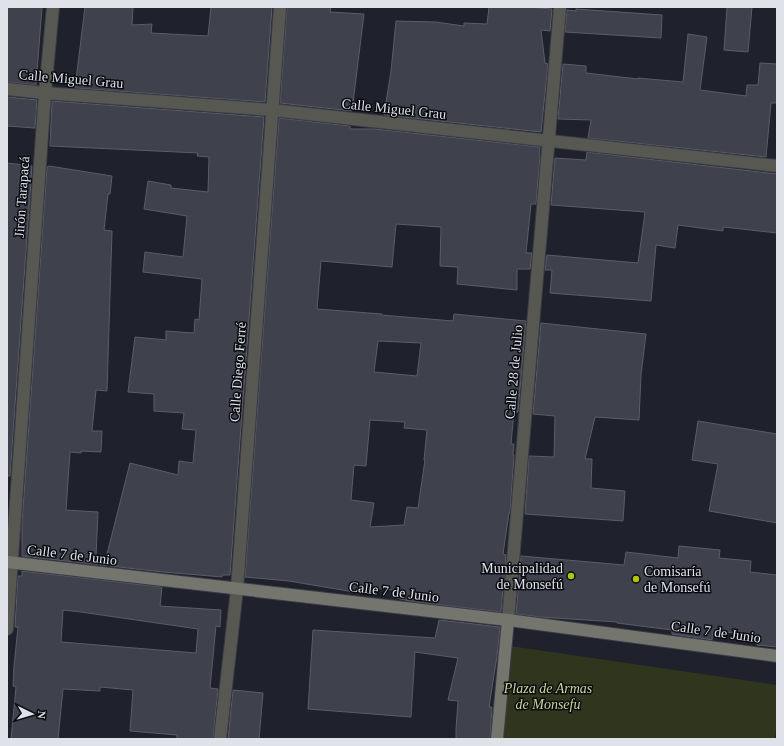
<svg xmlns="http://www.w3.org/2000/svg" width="784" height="746" font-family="Georgia,serif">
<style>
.green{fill:#30351e}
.building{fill:#3f424d;stroke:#5a5d69;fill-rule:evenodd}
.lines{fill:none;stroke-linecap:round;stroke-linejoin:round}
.street-casing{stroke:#3a3c46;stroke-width:14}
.secondary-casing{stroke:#3a3c46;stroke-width:14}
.street{stroke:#575852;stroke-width:12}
.secondary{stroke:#74766e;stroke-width:12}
.poi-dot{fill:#adc60e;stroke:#0a0b10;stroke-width:1.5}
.labels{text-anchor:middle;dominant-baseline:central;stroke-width:3;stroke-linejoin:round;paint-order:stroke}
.street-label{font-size:14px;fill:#e0e2e9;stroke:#0a0b10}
.poi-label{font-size:14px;fill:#e0e2e9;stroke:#0a0b10;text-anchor:end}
.park-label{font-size:14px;font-style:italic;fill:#c9d799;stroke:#0a0b10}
</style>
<rect width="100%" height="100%" fill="#1f212c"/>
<!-- green -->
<polygon class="green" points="510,646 777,685 777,716 775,739 500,739"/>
<!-- building -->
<g class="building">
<polygon points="7,7 42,7 36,85 7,82"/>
<polygon points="85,7 133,7 132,25 152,24 151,33 208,36 211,7 272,7 265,102 75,88"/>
<polygon points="287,7 331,7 330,12 364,14 352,111 280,103"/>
<polygon points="489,7 527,7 552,9 550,31 541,30 545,63 548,64 541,132 384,115 391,71 396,21 436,22 464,26 464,23 487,24"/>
<polygon points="727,7 752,7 748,52 724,50"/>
<polygon points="576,9 662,15 661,38 565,32 567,10 576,11"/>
<polygon points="688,34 707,37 700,90 746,96 747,85 758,85 760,63 777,64 777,103 771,103 766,157 588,138 591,120 558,119 563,64 586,66 586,73 638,79 638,78 683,82"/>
<polygon points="7,97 37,100 35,128 7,126"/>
<polygon points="52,101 264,117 230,575 222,575 222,577 163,572 22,556 22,523 47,167 49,166 112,176 110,194 108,194 104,230 112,231 107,391 96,390 92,431 102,431 101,452 81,451 81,453 70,452 66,510 98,512 96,556 106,558 130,463 178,475 179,461 193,463 196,430 182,429 184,413 154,411 154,394 128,392 135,337 166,340 166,331 194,333 195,319 199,320 202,279 143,272 145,252 183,257 187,216 144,209 148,181 171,185 171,188 208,192 209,157 197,156 198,153 50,146"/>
<path d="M279,118L350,126V129H375L540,147L539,157H540L536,204H531L526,253H532L530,269H517V290L457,284L458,267L440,266L441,227L396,224L392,267L321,261L317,309L382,314L381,315L453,321L454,314L526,321L518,412H514L511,444H514L513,455H514L510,513H509L503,554L506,555L501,612L414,602L392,597L394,590L361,587L360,593L289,581L245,577ZM378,341L421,343L417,376L374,372ZM370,420L405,422L404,428L427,430L424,460H425L418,508L407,507L404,525L370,527L374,503L351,500L354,465L366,466Z"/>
<polygon points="587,152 777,174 777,233 723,227 723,231 678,225 675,248 656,245 651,301 550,293 552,270 545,270 547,255 638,263 645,212 551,205 555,158 586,160"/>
<polygon points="7,163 32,166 10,476 7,476"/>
<polygon points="541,323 646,334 641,375 639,420 595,417 585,459 592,459 591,488 625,491 623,521 525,514 529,456 554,457 555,416 533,414"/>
<polygon points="698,421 777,434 777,523 709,511 718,464 692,460"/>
<polygon points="679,546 720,550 719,558 751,561 750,572 777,575 777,647 757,645 758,635 713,631 712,640 672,634 672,630 617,623 617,622 540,617 516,614 521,556 624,565 626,552 678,558"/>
<path d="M22,571L162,587L160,606L221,610L220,627L216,626L210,688L218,689L213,739H177V735L130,731L133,690L100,687V691L63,689L58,739H11L16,687L13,686L14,666L18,627H15L18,576H22ZM63,610L81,612L198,629L196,653L61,642Z"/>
<polygon points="439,620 500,627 497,656 489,707 492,707 490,739 456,739 456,729 458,701 448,700 458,658 415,652 411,717 308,709 313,630 435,638"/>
<polygon points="233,690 263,693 259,739 228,739"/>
</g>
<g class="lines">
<!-- street casing -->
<g class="street-casing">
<g id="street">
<polyline points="7,89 45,93 272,110 777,166"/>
<polyline points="508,620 560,7"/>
<polyline points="7,629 45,93 53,7"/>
<polyline points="220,739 237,589 280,7"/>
</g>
</g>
<!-- secondary casing -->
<g class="secondary-casing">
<g id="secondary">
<polyline points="7,562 508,620 777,656"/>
<polyline points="497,739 508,620"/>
</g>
</g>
<!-- street -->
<use href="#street" class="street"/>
<!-- secondary -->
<use href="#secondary" class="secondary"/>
</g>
<!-- markers -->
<g class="poi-dot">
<circle cx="571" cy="576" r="4"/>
<circle cx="636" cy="579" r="4"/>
</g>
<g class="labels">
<!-- street labels -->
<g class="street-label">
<text transform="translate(71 79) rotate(5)">Calle Miguel Grau</text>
<text transform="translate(394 109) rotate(6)">Calle Miguel Grau</text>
<text transform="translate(22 197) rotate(-86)">Jirón Tarapacá</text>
<text transform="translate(238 372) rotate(-86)">Calle Diego Ferré</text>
<text transform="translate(514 372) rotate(-85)">Calle 28 de Julio</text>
<text transform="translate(72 555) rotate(7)">Calle 7 de Junio</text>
<text transform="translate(394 592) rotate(7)">Calle 7 de Junio</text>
<text transform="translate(716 632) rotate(8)">Calle 7 de Junio</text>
</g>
<!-- poi labels -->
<g class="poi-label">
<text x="563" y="568">Municipalidad<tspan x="563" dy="16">de Monsefú</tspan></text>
<text x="644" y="571" text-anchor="start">Comisaría<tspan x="644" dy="16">de Monsefú</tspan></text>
</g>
<!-- park labels -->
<g class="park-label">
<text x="548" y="688">Plaza de Armas<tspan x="548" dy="16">de Monsefu</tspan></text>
</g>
</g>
<!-- border -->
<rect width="784" height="746" fill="none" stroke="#e0e2e9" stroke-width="16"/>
<!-- north arrow -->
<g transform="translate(32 714) rotate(95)" stroke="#0a0b10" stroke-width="3" paint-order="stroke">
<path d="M0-3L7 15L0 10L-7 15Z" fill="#e0e2e9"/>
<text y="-6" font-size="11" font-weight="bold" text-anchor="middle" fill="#e0e2e9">N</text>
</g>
</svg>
